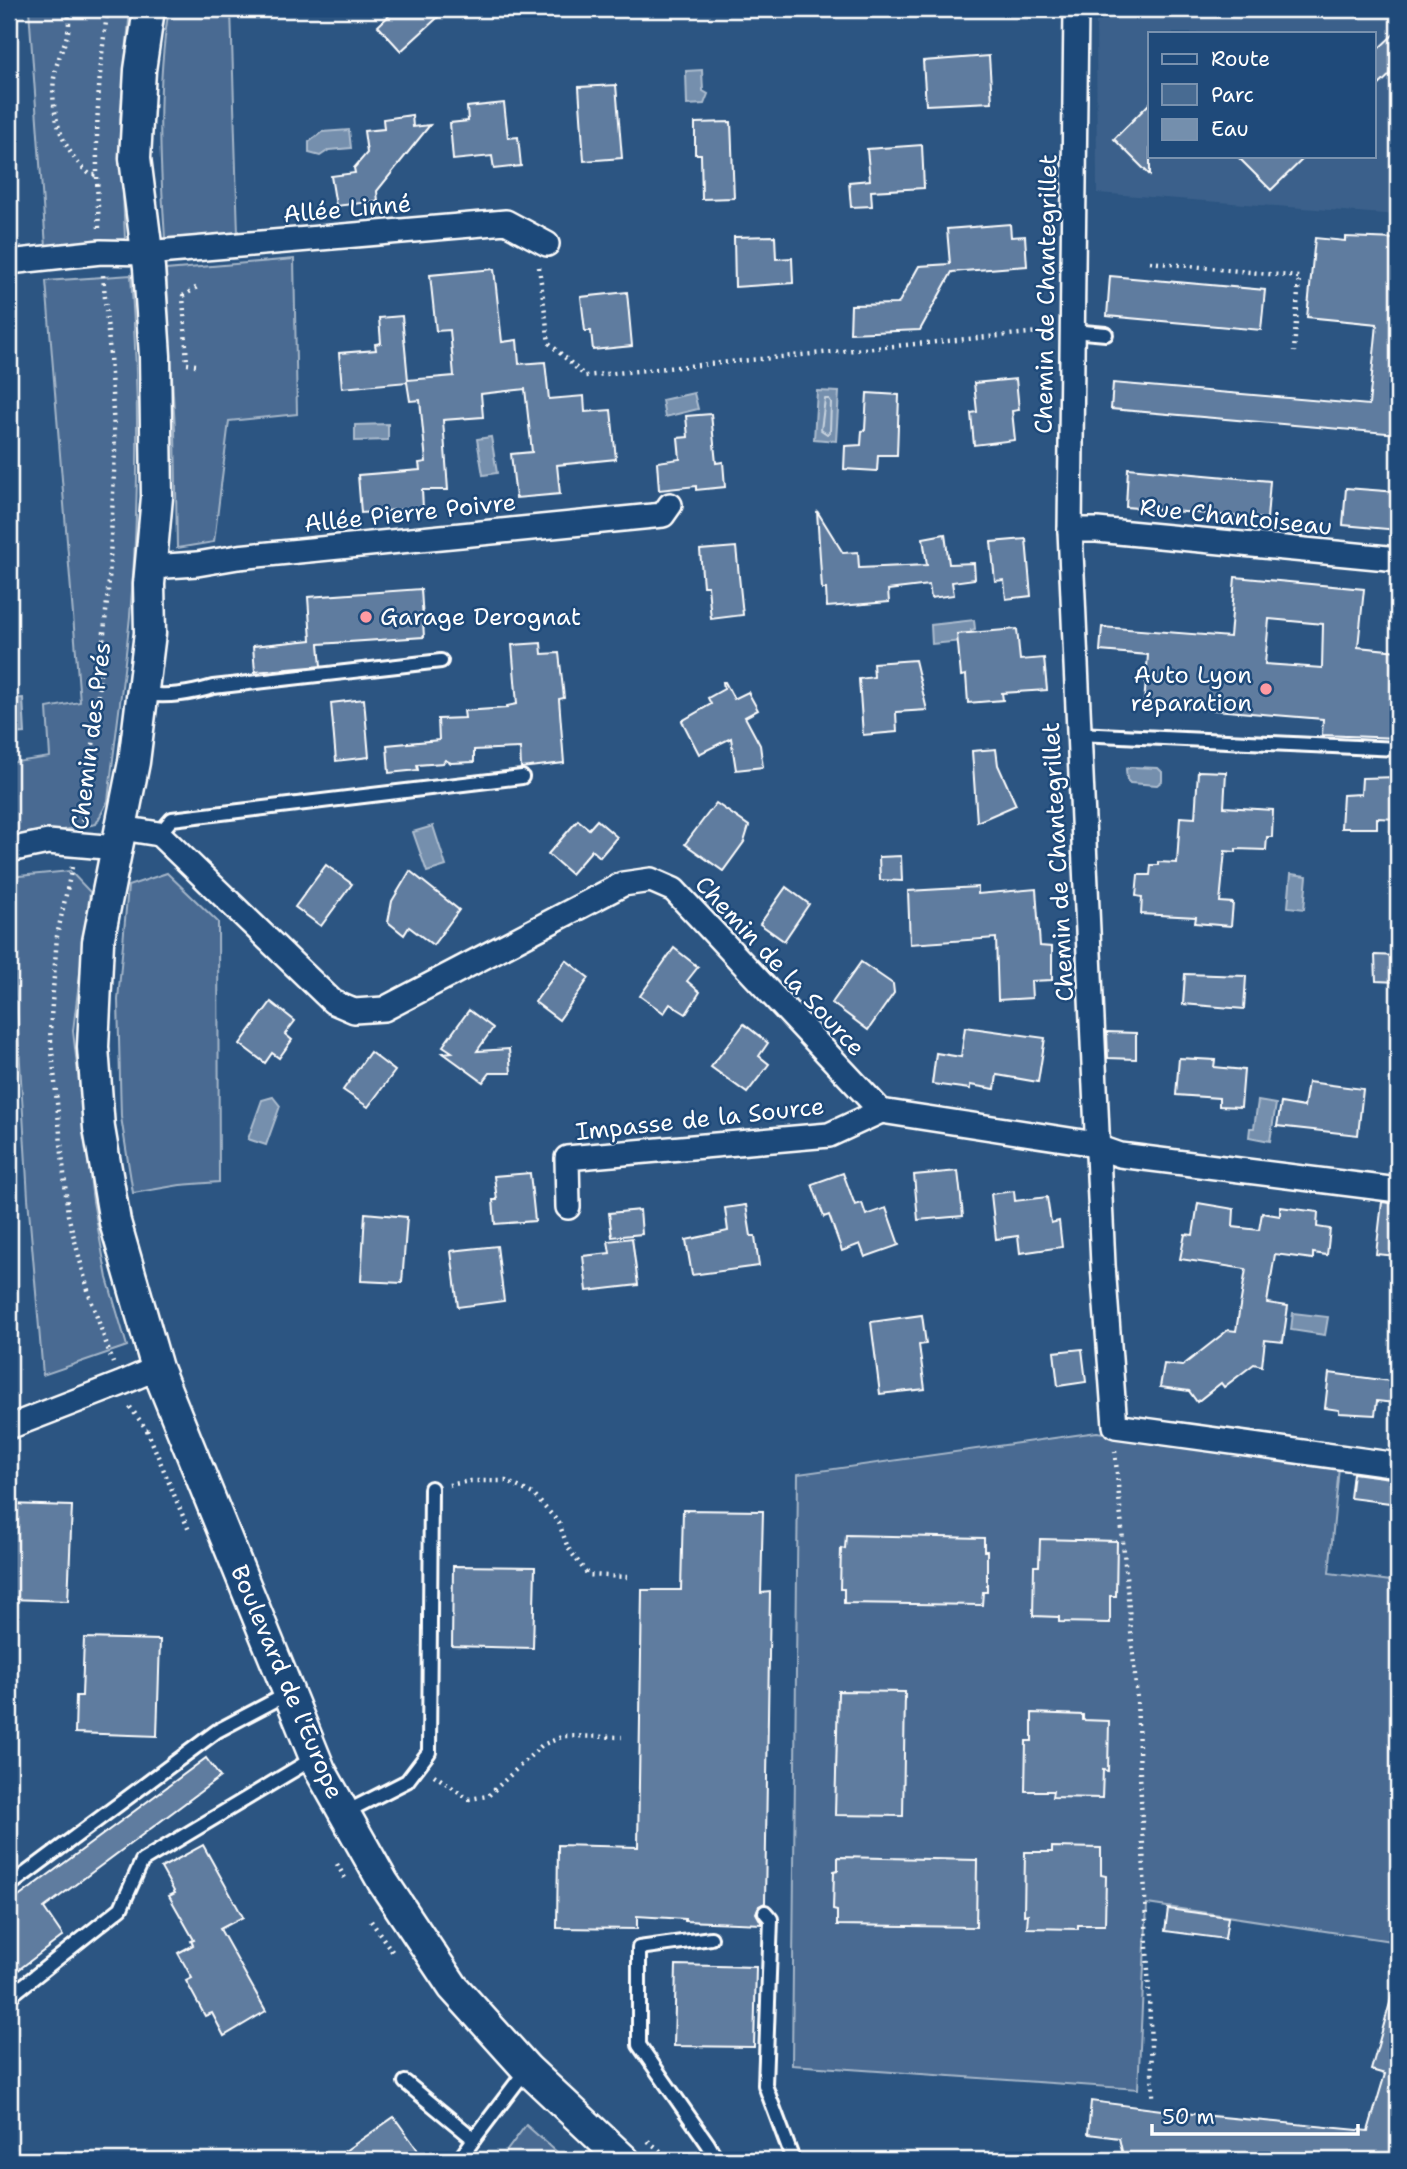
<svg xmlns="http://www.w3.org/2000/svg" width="1407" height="2169" font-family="'Shantell Sans',sans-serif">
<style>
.built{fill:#3b618b;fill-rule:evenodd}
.green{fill:#486b92;stroke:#a4b5c8;stroke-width:2}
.water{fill:#748fad;stroke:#acbcce;stroke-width:2}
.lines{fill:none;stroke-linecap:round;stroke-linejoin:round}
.shore{stroke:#c7d2de;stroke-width:2}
.building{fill:#5e7c9f;stroke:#fff;stroke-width:2;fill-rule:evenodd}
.service-casing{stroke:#fff;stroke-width:18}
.minor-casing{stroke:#fff;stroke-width:28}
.tertiary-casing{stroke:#fff;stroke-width:35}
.path{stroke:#fff;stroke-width:4.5;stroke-dasharray:2 5;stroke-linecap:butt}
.service{stroke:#1f4a7a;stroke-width:12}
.minor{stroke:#1f4a7a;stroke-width:23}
.tertiary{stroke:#1f4a7a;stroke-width:30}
.poi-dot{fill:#ff9aa2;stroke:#1f4a7a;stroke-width:2.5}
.labels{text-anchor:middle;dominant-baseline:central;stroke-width:5;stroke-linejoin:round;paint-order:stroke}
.street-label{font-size:24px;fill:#fff;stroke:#1f4a7a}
.poi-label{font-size:24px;fill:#fff;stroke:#1f4a7a;text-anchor:start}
</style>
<rect width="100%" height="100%" fill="#2c5582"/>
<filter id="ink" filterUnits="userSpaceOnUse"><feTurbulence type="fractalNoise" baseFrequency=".0143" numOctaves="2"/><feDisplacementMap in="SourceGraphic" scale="14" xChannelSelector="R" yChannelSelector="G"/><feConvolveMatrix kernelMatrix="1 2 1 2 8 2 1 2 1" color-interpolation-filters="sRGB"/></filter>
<g filter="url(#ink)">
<!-- built -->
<path class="built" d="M1096,9H1345L1398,15V215L1097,193ZM1150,33H1374V156H1150Z"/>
<!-- green -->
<g class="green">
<polygon points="29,9 130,9 120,119 125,239 46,247"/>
<path d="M169,9H231L238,234L165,238C160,163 156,84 169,9Z"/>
<polygon points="294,259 297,414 229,421 214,542 177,548 175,430 166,270"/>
<path d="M131,275C139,388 140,502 130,616C124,677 115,739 108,801L96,824L10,840L9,763L50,757L47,708L80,702L46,281Z"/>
<polygon points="70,871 90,892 73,1031 93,1201 107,1278 127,1346 43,1375 28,1198 9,877"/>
<polygon points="167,873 218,922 219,1182 180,1185 133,1193 121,1117 118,1000 128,886"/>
<polygon points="1097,1432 1339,1467 1329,1573 1398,1582 1398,1942 1147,1904 1138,2089 792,2065 798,1474"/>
<polygon points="526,2125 566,2160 500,2160"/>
</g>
<!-- water -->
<g class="water">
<polygon points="702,70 703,91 708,94 704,104 687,105 686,71"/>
<polygon points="349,130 351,148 329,150 320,156 309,153 309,142 322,132"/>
<polygon points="817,391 839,392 836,441 814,439"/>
<polygon points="694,393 698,409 665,417 662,400"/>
<polygon points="388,424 388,440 355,441 355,425"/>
<polygon points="491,437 497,473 483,475 477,439"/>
<polygon points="974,620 975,629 971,630 972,640 932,644 931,625"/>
<polygon points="23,698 25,733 9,734 9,699"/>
<polygon points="1131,767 1158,768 1162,772 1162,781 1157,785 1130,783 1127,780 1126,769"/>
<polygon points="433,826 446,866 427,872 413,832"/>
<polygon points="1291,874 1307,876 1304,909 1288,907"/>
<polygon points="273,1097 280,1106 266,1145 248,1139 262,1100"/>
<polygon points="1258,1101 1276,1104 1270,1141 1249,1137 1250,1128 1254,1128"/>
<polygon points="1293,1313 1328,1317 1325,1335 1291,1330"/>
</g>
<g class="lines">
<!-- shore -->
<polygon class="shore" points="825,399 829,399 831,402 830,431 827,434 821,430"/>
</g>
<!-- building -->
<g class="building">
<polygon points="396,9 447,9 401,51 378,26"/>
<polygon points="1398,30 1398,67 1374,90 1374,53"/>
<polygon points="989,56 992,102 926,105 923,61"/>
<polygon points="616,85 622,158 584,161 579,87"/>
<polygon points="504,103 508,138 518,137 521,166 494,169 492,156 453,160 450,123 468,121 467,107"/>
<polygon points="1150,103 1150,175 1114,139"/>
<polygon points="412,115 413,127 430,125 377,191 378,201 336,206 331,176 355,173 354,168 367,153 364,131 384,129 383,119"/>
<polygon points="731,122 734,198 702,199 701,154 695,154 695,123"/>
<polygon points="922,145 924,188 871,191 872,206 851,207 849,182 870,180 867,149"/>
<polygon points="1237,156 1306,156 1271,190"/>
<polygon points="1010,224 1011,237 1025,236 1027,266 952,272 920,330 850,333 851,305 898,304 919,266 950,264 947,229"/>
<polygon points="775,236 776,259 792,258 793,283 735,287 734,237"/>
<polygon points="1345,237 1398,239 1398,343 1392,407 1398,408 1398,434 1111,409 1113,383 1369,405 1377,324 1307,317 1315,238 1345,241"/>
<polygon points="494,269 502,342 517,340 519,364 545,362 549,399 584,396 585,412 611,410 616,459 557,465 560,494 516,498 511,454 532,452 525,389 481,394 483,417 443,420 448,490 422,490 423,508 361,513 358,475 420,470 419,463 426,462 420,400 410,401 407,382 342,388 339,353 376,350 375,344 381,343 379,318 402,316 408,380 454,376 450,330 436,331 430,275"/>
<polygon points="1110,276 1265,290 1261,330 1107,316"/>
<polygon points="627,292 632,346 593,350 591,331 585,331 581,297"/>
<polygon points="1016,379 1019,410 1012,411 1015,440 974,445 971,413 977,412 974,383"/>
<polygon points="867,393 899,395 897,455 878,455 877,471 844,469 845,446 861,445 862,431 865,430"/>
<polygon points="711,414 716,463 723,462 725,487 696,490 696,486 659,490 657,462 680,459 678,438 688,437 686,416"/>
<polygon points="1128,468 1270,481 1267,519 1126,507"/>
<polygon points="1346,488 1398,492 1398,530 1343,525"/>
<polygon points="817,511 843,553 858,552 859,568 927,565 923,538 945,534 949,564 974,563 975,579 952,582 954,595 931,598 929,585 888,590 889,602 827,607 826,589 822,589"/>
<polygon points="1026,539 1031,596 1006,599 1004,580 995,581 991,542"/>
<polygon points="736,547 743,615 711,619 708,586 703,586 700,550"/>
<path d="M1235,577L1364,589L1358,647L1398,651V738L1322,735L1323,719L1144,704L1148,655L1100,651L1102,627L1230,637ZM1269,619L1323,624L1322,668L1265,664Z"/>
<polygon points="421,589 424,637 319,644 321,666 255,672 253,646 311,640 308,597"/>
<polygon points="1017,629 1020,660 1044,658 1047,690 1002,693 1003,700 968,703 966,675 961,676 957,634"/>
<polygon points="541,643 542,654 559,653 564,698 559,699 564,763 521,768 520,748 474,750 474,762 451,763 445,760 443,763 417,765 418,770 389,773 387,745 439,740 438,719 465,718 464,711 507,708 507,706 517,704 512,645"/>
<polygon points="915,660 927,710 896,712 897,732 863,735 859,679 874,677 873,663"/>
<polygon points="723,682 725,682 734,699 748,692 758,710 745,717 760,745 763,767 736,770 731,738 699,754 682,721 711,704 708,698 724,689"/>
<polygon points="364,699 369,757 336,761 331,703"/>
<polygon points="996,749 998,765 1016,805 977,822 972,751"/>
<polygon points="1198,771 1226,772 1224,807 1273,810 1272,837 1267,837 1266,850 1236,849 1236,852 1225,851 1220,902 1233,903 1231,926 1195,923 1196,917 1141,914 1142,897 1136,896 1138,875 1150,875 1151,865 1158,865 1158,862 1177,863 1180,817 1195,818"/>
<polygon points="1398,777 1398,819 1377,818 1377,828 1341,828 1343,795 1361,794 1362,778"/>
<polygon points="716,803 749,826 744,842 723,871 685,844"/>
<polygon points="578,820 589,829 597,820 617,837 600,857 592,850 571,874 548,854"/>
<polygon points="901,856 902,881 880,880 879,857"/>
<polygon points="326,865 352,884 321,926 295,907"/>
<polygon points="410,871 459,910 433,945 409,927 404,935 388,922 392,901"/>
<polygon points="786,887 809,904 784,941 760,924"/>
<polygon points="978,887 978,894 1036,889 1040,946 1052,947 1052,980 1031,981 1032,998 998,1000 996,938 910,944 908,891"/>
<polygon points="674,948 698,967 687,981 700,992 686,1014 670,1004 664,1013 640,996"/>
<polygon points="1375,955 1398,956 1398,982 1376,981"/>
<polygon points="566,960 589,978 559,1020 535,1002"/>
<polygon points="861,962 893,984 894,993 868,1030 832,1003"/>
<polygon points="1185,974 1246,976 1244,1009 1183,1004"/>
<polygon points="271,1002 295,1021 285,1034 292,1040 279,1058 272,1053 265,1063 240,1044"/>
<polygon points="469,1010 493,1028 477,1051 509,1049 511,1073 490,1073 483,1082 443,1053 452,1052 443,1046"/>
<polygon points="744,1024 768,1043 759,1056 769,1064 747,1093 711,1067"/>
<polygon points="965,1027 1045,1038 1038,1082 997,1075 995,1089 970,1085 970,1089 932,1084 936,1053 961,1057"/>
<polygon points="1107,1032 1136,1033 1136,1059 1108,1058"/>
<polygon points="370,1052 395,1071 368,1107 343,1090"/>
<polygon points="1179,1058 1215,1060 1214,1067 1244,1070 1241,1107 1219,1106 1219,1098 1176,1095"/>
<polygon points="1308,1082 1363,1089 1358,1135 1277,1126 1281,1103 1304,1107"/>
<polygon points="958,1171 963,1216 918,1220 914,1175"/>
<polygon points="530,1173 535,1221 495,1224 493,1200 497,1200 494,1176"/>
<polygon points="843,1173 855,1205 862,1203 866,1215 886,1208 899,1245 865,1257 860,1244 842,1251 829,1215 824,1217 812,1184"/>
<polygon points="1014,1191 1015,1201 1047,1197 1051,1223 1059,1221 1062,1247 1020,1253 1018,1236 996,1239 991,1194"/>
<polygon points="1382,1202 1398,1204 1398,1256 1376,1254"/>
<polygon points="1198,1203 1234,1209 1233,1227 1259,1230 1262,1213 1280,1216 1280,1207 1318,1212 1317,1227 1330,1229 1327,1255 1313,1253 1313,1259 1275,1254 1267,1303 1288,1306 1283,1342 1265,1340 1262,1366 1254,1364 1224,1387 1221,1383 1197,1402 1189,1391 1160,1387 1164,1364 1182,1366 1228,1330 1236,1331 1246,1269 1180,1259 1185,1234 1193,1235"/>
<polygon points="746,1205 751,1236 755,1236 759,1266 692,1275 686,1240 728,1231 725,1208"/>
<polygon points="640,1210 642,1234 612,1237 609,1213"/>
<polygon points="365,1213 407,1217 402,1283 361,1281"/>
<polygon points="632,1238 638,1285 587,1291 583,1256 610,1253 608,1241"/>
<polygon points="497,1246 504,1301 458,1307 451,1251"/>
<polygon points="922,1315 926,1344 919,1345 925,1389 880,1394 871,1322"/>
<polygon points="1082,1349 1086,1382 1058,1386 1054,1352"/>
<polygon points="1329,1373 1398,1382 1395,1403 1377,1401 1375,1415 1339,1413 1339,1410 1325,1408"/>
<polygon points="1353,1473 1398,1479 1398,1504 1350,1498"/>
<polygon points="9,1504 72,1506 68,1601 9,1599"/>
<polygon points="683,1510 763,1511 761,1593 770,1592 765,1903 759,1906 756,1913 762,1924 685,1921 685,1919 637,1916 637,1929 557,1928 558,1845 638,1847 642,1590 681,1590"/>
<polygon points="846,1535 984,1538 984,1551 987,1551 987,1592 983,1592 982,1605 844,1603 844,1589 840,1589 841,1548 845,1549"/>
<polygon points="1040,1539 1117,1541 1116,1596 1110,1596 1110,1623 1059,1622 1059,1617 1033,1616 1034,1566 1039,1566"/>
<polygon points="453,1566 535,1567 533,1648 452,1646"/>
<polygon points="84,1638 160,1640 157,1736 75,1733 76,1696 82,1696"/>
<polygon points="838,1691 905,1692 903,1816 835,1815"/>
<polygon points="1032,1713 1083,1715 1083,1720 1109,1721 1108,1771 1103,1770 1102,1798 1052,1797 1053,1791 1025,1791 1026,1741 1032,1741"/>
<polygon points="206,1758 220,1777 44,1908 63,1936 9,1977 9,1904"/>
<polygon points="203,1845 243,1917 220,1929 266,2011 224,2036 212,2013 205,2016 186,1981 192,1978 178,1953 193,1945 191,1941 194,1940 169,1896 175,1893 161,1868"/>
<polygon points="1052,1847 1101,1848 1101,1875 1106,1876 1105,1925 1078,1925 1078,1929 1027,1928 1028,1914 1024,1915 1025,1852 1052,1852"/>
<polygon points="838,1857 977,1860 976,1927 837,1925 837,1911 833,1910 834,1871 838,1870"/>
<polygon points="1168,1909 1228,1917 1225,1939 1165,1931"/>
<polygon points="676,1965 756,1967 754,2047 674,2046"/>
<polygon points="1392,1996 1398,1997 1398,2160 1124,2160 1119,2138 1088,2134 1091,2101 1201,2115 1368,2131 1385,2074 1371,2070"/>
<polygon points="394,2117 425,2160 332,2160"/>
</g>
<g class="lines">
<!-- service casing -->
<g class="service-casing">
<g id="service">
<polyline points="1072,331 1106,334"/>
<path d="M144,694C169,697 189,694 213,687L441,661"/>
<polyline points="1078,734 1398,749"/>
<polyline points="159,834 172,819 522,777"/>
<polyline points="344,1813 407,1781 429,1752 431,1488"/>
<polyline points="9,1886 217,1731 289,1693"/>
<polyline points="765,1912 771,1919 765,2085 793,2160"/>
<polyline points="711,1938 639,1948 639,2045 708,2144 716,2158 714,2160"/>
<polyline points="9,1997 121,1908 142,1861 314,1758"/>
<polyline points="405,2082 474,2139 527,2069"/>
<polyline points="459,2160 474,2139"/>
</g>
</g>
<!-- minor casing -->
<g class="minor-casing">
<g id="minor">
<polyline points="1076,9 1070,530 1103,1265 1115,1426 1398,1465"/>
<polyline points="9,262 101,252 146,253 506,222 547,244"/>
<polyline points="1070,530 1097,530 1398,559"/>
<polyline points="151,567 197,564 238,557 663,515 670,505"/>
<polyline points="122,828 159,834 333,1002 354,1011 384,1009 623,884 651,880 674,890 881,1111 1083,1142 1120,1155 1398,1190"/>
<polyline points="9,850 48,842 117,848"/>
<polyline points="568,1207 567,1158 829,1135 881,1111"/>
<polyline points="9,1427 120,1384 157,1368"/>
</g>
</g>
<!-- tertiary casing -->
<g class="tertiary-casing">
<polyline id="tertiary" points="149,9 140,70 135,158 149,268 155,356 157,497 149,584 150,633 134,762 98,942 93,1047 99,1128 115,1222 157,1368 320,1770 383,1882 453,1987 527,2069 624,2160"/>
</g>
<!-- path -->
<g class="path">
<path d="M67,9C73,29 64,42 58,61C45,99 59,151 91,175H96"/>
<path d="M99,228C95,153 96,84 108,9"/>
<polyline points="1150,262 1299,277 1294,352"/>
<polyline points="539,267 549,343 585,376 1050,331"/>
<polyline points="196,365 187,364 183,296 199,286"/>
<polyline points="82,821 93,746 109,581 115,450 110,355 103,275"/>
<polyline points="72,867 57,936 50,1031 68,1215 89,1294 113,1363"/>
<polyline points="130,1407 147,1430 151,1429"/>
<polyline points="147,1430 190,1533"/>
<polyline points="1115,1451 1137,1699 1153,2096"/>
<polyline points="449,1485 470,1481 506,1481 533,1494 559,1523 568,1548 588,1575 627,1577"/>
<polyline points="434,1775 469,1799 488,1796 542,1745 564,1736 622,1737"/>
<polyline points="337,1864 346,1880"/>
<polyline points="371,1921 394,1954"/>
<polyline points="648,2141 672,2160"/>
</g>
<!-- service -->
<use href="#service" class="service"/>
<!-- minor -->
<use href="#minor" class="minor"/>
<!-- tertiary -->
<use href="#tertiary" class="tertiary"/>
</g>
</g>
<!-- markers -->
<g class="poi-dot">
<circle cx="366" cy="617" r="7"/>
<circle cx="1266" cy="689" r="7"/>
</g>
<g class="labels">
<!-- street labels -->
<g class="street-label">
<text transform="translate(347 209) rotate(-5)">Allée Linné</text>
<text transform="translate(1046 294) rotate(-89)">Chemin de Chantegrillet</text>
<text transform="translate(410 513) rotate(-6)">Allée Pierre Poivre</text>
<text transform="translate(1236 517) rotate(6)">Rue Chantoiseau</text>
<text transform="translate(91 736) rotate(-83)">Chemin des Prés</text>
<text transform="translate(1058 862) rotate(-93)">Chemin de Chantegrillet</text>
<text transform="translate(780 966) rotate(47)">Chemin de la Source</text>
<text transform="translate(700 1119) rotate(-6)">Impasse de la Source</text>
<text transform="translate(287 1682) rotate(67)">Boulevard de l'Europe</text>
</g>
<!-- poi labels -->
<g class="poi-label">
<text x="380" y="617">Garage Derognat</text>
<text x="1252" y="675" text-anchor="end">Auto Lyon<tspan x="1252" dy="28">réparation</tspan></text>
</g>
</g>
<!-- margin -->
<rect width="1407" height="2169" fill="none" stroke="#1f4a7a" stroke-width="35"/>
<rect x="18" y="18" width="1372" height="2134" fill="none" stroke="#fff" stroke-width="2.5" filter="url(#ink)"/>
<!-- legend -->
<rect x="1148" y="32" width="228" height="126" fill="#1f4a7a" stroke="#7992af" stroke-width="2"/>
<rect x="1162" y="54" width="35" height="10" fill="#1f4a7a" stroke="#7992af" stroke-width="2"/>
<text x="1211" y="66" font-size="21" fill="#ffffff">Route</text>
<rect x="1162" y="84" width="35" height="21" fill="#486b92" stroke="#7992af" stroke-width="2"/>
<text x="1211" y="102" font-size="21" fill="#ffffff">Parc</text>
<rect x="1162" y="119" width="35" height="21" fill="#748fad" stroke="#7992af" stroke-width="2"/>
<text x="1211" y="136" font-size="21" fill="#ffffff">Eau</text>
<!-- scale -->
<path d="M1152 2124v10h206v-10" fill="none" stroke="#ffffff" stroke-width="3.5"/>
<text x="1162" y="2124" font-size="21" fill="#ffffff" stroke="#1f4a7a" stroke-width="5" paint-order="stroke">50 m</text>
</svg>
